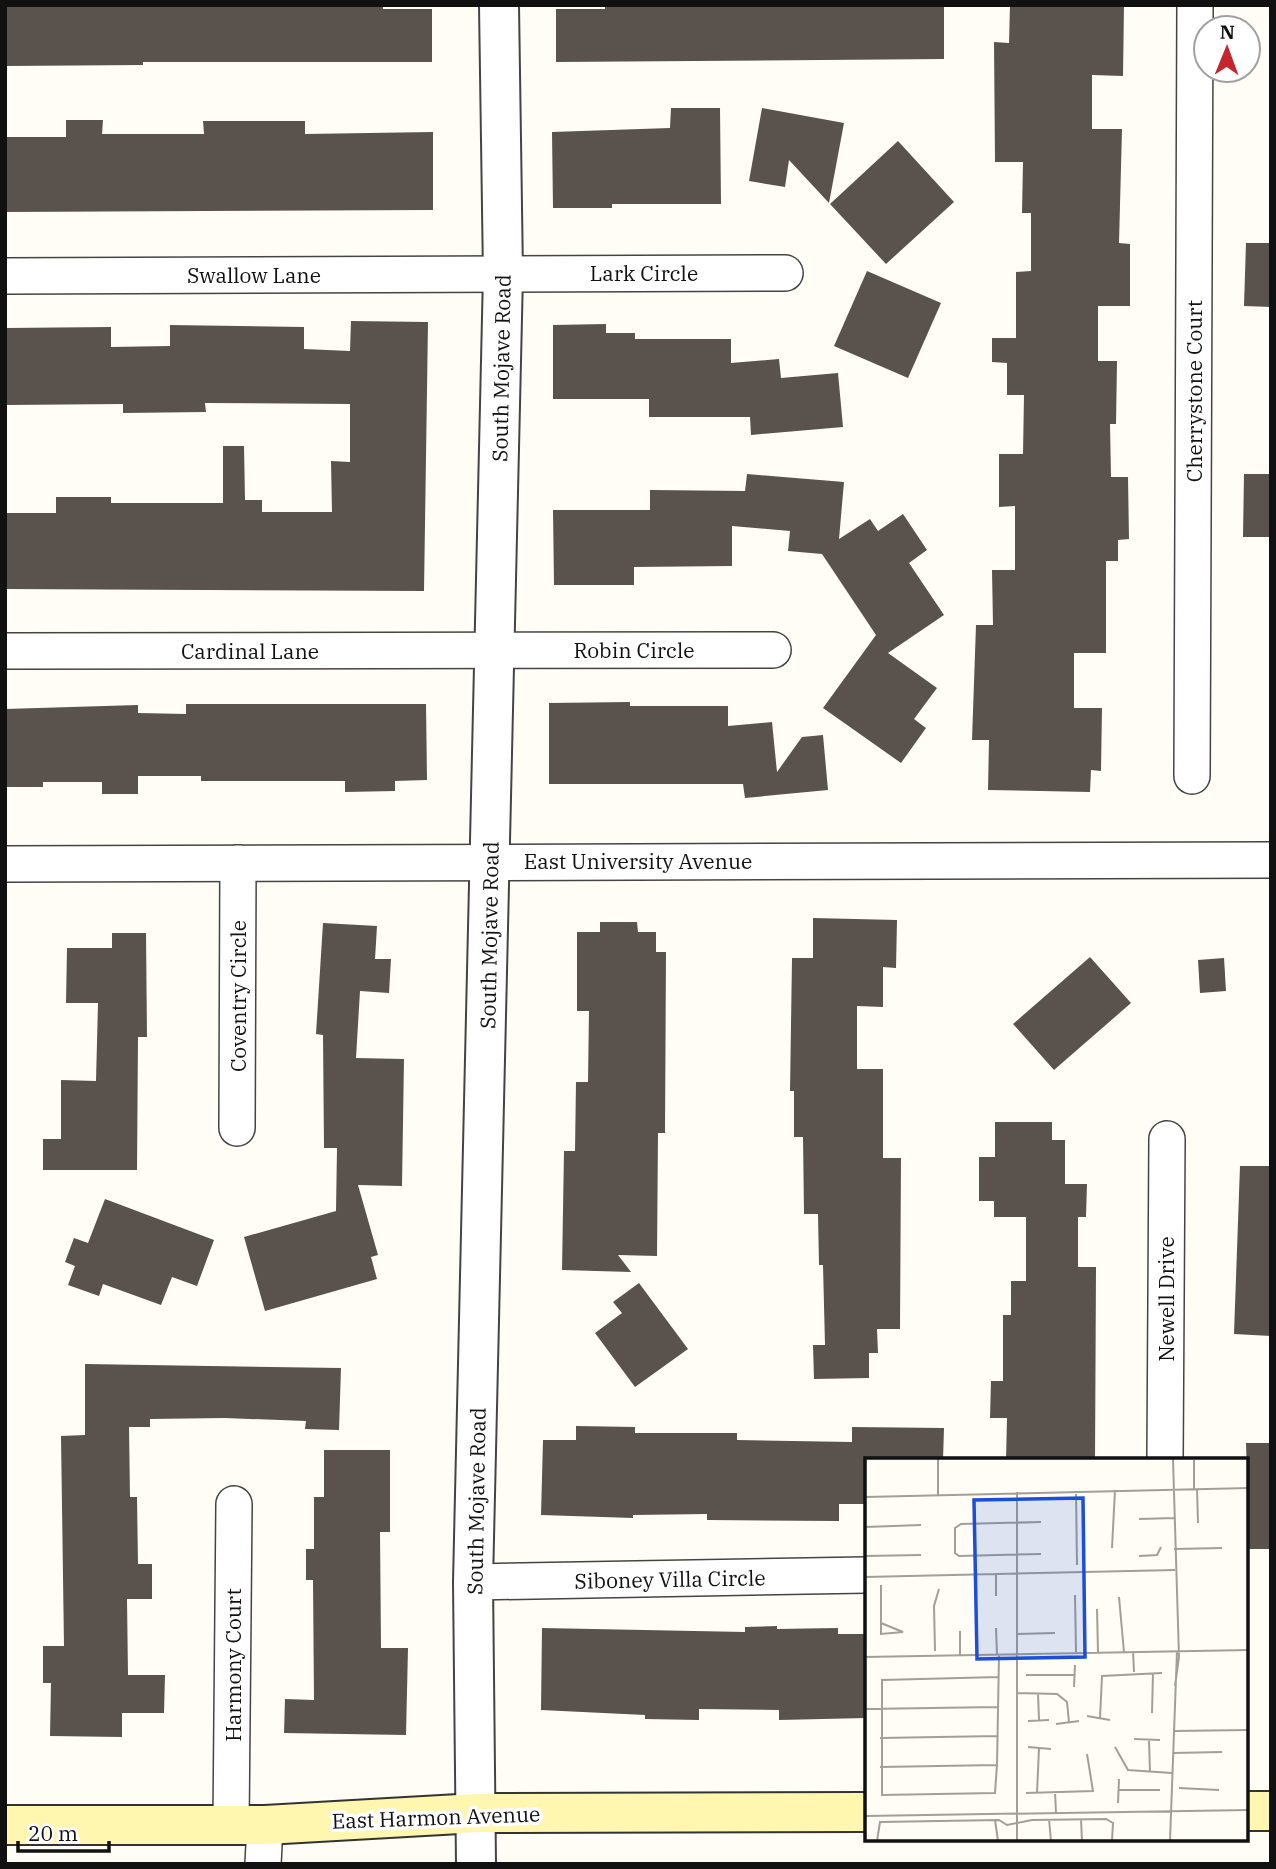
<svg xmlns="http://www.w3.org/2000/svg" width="1276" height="1869" font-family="'IBM Plex Serif',serif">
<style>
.building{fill:#5a524d}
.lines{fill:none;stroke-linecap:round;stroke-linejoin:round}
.minor-casing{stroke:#444;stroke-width:38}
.tertiary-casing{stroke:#444;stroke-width:42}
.secondary-casing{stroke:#333;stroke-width:42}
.minor{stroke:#fff;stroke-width:35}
.tertiary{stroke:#fff;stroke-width:38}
.secondary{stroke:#fff6b0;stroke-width:38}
.labels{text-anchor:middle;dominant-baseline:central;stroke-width:7;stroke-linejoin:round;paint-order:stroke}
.street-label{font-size:21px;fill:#111;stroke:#fff}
.inset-road{fill:none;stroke:#a09f9a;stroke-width:2}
.view{fill:#1d4ed8;fill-opacity:0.15;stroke:#1d4ed8;stroke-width:3.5}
.inset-edge{fill:none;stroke:#111;stroke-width:3.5}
</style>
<rect width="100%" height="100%" fill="#fffdf5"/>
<!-- building -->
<g class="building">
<polygon points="5,5 383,5 383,9 432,9 432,62 143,62 143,65 5,66"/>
<polygon points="605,5 944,5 944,59 556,62 556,9 605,9"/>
<polygon points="1010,5 1124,5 1123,76 1092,75 1092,129 1122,129 1119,243 1130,244 1130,306 1098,306 1098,361 1117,361 1116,424 1110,424 1111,477 1128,477 1129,539 1118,540 1118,561 1106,561 1106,653 1074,653 1074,708 1102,708 1101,771 1091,770 1090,792 988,790 989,740 972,740 976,625 993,625 992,570 1015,570 1015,506 999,507 999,454 1023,454 1024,395 1007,395 1007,363 992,362 992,338 1016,338 1016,272 1031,271 1031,213 1022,213 1023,162 995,162 994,42 1009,43"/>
<polygon points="671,108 720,108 721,204 612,204 612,208 553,208 552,132 670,128"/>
<polygon points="762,108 844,123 829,203 789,160 785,187 749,181"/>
<polygon points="66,120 103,120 102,134 204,134 203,121 305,121 305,134 433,132 433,210 5,212 5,137 66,137"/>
<polygon points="898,141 954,202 886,264 830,204"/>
<polygon points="1246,243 1271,243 1271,307 1244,306"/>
<polygon points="867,271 941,303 908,378 834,346"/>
<polygon points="351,321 428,322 424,591 5,589 5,513 56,513 56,497 111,497 111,503 223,503 223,446 244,446 245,500 262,500 262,512 332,512 331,461 350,462 350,404 205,403 206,412 123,413 123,404 5,405 5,328 111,327 111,347 170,346 170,325 304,327 304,349 350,351"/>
<polygon points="606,324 606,333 635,333 635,339 731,339 731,363 779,359 781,378 838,373 843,427 751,435 750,417 649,417 649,399 553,399 553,325"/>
<polygon points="747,474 844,482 839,539 870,519 878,531 903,514 927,550 909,563 944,615 888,653 937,688 914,719 926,728 901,763 823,708 876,635 822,554 788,551 790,531 732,526 732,566 634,567 634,585 554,585 553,510 650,510 650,490 745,491"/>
<polygon points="1244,474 1271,474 1271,537 1243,537"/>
<polygon points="630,702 630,706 728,706 728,726 772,722 777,772 802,737 823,735 828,790 745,798 743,784 549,784 549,703"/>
<polygon points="186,704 426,704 427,780 395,781 395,791 345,792 345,781 201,781 201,776 138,776 138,794 102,794 102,782 43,782 43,787 5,787 5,709 138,705 138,713 186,714"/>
<polygon points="813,918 897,920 896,968 883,967 883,1007 857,1006 857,1069 883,1069 883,1158 901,1158 900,1329 877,1329 878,1353 869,1353 869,1378 814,1379 813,1345 825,1345 823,1265 819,1265 818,1214 804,1214 803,1137 794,1137 794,1091 790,1091 792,958 813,958"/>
<polygon points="600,922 637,922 638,932 656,932 656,952 666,952 665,1133 658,1133 657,1256 618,1255 631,1272 562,1270 564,1151 575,1151 576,1082 588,1082 589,1011 577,1011 577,932 600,932"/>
<polygon points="323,923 377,926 375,959 391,959 389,993 360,991 356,1058 404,1059 402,1186 358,1185 378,1255 371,1257 377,1279 265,1311 244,1237 336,1211 337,1148 324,1148 323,1035 316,1034"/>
<polygon points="112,933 146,933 147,1037 138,1037 137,1170 43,1170 43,1139 61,1139 61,1080 96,1081 98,1003 66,1003 67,948 112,948"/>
<polygon points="1090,957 1131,1003 1054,1070 1013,1024"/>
<polygon points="1224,958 1226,991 1200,993 1198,960"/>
<polygon points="995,1122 1052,1122 1052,1140 1065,1140 1065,1184 1087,1184 1086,1217 1078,1217 1078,1267 1096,1267 1095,1460 1006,1460 1007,1418 990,1418 991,1381 1003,1381 1003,1315 1011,1315 1011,1281 1026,1281 1026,1217 994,1217 994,1201 979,1201 979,1157 995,1157"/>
<polygon points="1240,1166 1271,1166 1271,1336 1234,1334"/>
<polygon points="105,1199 214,1240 197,1286 172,1277 161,1305 103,1284 99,1296 68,1285 75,1266 65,1262 74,1238 88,1243"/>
<polygon points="639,1283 688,1349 635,1387 595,1333 622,1313 613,1302"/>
<polygon points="85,1364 341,1368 339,1430 305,1429 306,1421 225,1418 150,1419 150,1427 129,1427 130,1497 137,1497 138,1564 152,1564 152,1599 127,1599 128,1675 165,1675 164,1713 122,1713 122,1737 50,1736 51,1683 43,1683 43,1646 64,1646 61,1436 85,1435"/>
<polygon points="576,1426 635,1427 635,1433 737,1433 737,1440 852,1442 852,1427 944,1428 943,1460 866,1460 866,1504 839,1504 839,1521 707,1520 707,1514 633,1515 633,1518 541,1515 543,1440 576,1440"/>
<polygon points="1246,1443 1271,1443 1271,1549 1249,1549"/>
<polygon points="324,1450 390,1450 390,1532 380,1532 381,1648 408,1648 406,1735 284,1733 285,1699 314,1700 313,1580 306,1580 306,1549 314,1549 314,1497 324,1497"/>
<polygon points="777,1626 777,1629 838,1628 838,1634 866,1634 866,1718 779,1720 779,1710 699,1709 699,1720 645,1719 645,1715 541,1710 542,1628 745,1632 745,1627"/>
</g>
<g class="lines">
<!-- minor casing -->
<g class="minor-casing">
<g id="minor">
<polyline points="5,276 785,273"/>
<polyline points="5,651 773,650"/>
<polyline points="1192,776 1195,5"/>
<polyline points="5,864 1271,860"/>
<polyline points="237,1128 238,863"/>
<polyline points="1165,1460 1167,1139"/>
<polyline points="473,1582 866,1575"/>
<polyline points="231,1825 234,1504"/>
<polyline points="263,1864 265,1825"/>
</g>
</g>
<!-- tertiary casing -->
<g class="tertiary-casing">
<polyline id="tertiary" points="476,1864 473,1582 503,274 499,5"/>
</g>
<!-- secondary casing -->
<g class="secondary-casing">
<g id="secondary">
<polyline points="1246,1811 1271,1811"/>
<polyline points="5,1825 265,1825 477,1813 866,1812"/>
</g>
</g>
<!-- minor -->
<use href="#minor" class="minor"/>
<!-- tertiary -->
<use href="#tertiary" class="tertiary"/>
<!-- secondary -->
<use href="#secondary" class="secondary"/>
</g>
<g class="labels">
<!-- street labels -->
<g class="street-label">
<text x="644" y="273">Lark Circle</text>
<text x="254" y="275">Swallow Lane</text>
<text transform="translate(501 368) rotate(-89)">South Mojave Road</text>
<text transform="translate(1194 391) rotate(-90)">Cherrystone Court</text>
<text x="634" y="650">Robin Circle</text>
<text x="250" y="651">Cardinal Lane</text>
<text x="638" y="861">East University Avenue</text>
<text transform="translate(489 935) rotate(-89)">South Mojave Road</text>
<text transform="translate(238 996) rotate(-90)">Coventry Circle</text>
<text transform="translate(1166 1299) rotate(-90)">Newell Drive</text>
<text transform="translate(476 1501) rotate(-89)">South Mojave Road</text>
<text transform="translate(670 1579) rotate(-1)">Siboney Villa Circle</text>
<text transform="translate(233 1665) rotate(-90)">Harmony Court</text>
<text transform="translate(436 1817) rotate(-2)">East Harmon Avenue</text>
</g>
</g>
<!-- overview -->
<g transform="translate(865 1458)">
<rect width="383" height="383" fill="#fffdf5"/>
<path class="inset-road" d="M308,1L314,199L310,228M329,2V31M332,31L333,65M211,33L212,107M152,34V383M73,37V1M0,39L384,30M274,61L309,60M0,69L56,67M247,90L250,32M309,91L357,90M176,96L94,98L90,95V70L96,66L176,64M0,98L56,97M274,98L292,97L296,89M131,115V138M0,119L310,112M210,137L211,194M254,139L259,194M232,151L233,194M16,165L38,174L16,176V127M131,170L132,197M152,176L190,175M70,193L69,148L74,131M268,193L269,214M95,198V173M0,199L384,192M161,217H209M134,219L17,222V337L130,335L132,307L134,197M209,229L210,207M152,235L192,236L202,244L204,264M173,235L174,262M0,251L133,249M287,255L288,215M222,258L245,262M235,260L237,218L297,215M163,263L184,262M191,266L214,263M309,273L384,272M15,280L133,278M269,281L295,282M284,283L285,314M163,289L186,291M250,289L263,312L307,315M308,295L357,294M15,309L132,307M314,330L354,332M254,332H295M190,334L191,355M161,335L228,333L222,296M172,335L174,290M253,345L254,321M0,358L384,352M184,361L186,383M216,361L217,383M130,362L133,383M12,383L15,364L134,362L142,367L167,362L241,361L248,365L247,383M305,383L312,193"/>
<path class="view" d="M218,40L220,199L112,201L109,42Z"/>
<rect width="383" height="383" class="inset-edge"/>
</g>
<!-- border -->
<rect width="1276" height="1869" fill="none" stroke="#111111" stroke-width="14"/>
<!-- north arrow -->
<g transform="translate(1227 49) rotate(1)"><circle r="33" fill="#ffffff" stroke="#a0a0a0" stroke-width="2"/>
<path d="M0-5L12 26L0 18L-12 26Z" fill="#c4262e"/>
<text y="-10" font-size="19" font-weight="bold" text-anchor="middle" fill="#111111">N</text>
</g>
<!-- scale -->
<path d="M18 1841v10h91v-10" fill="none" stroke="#111111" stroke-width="3.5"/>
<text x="28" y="1841" font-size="21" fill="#111111" stroke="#ffffff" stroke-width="5" paint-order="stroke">20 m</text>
</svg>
